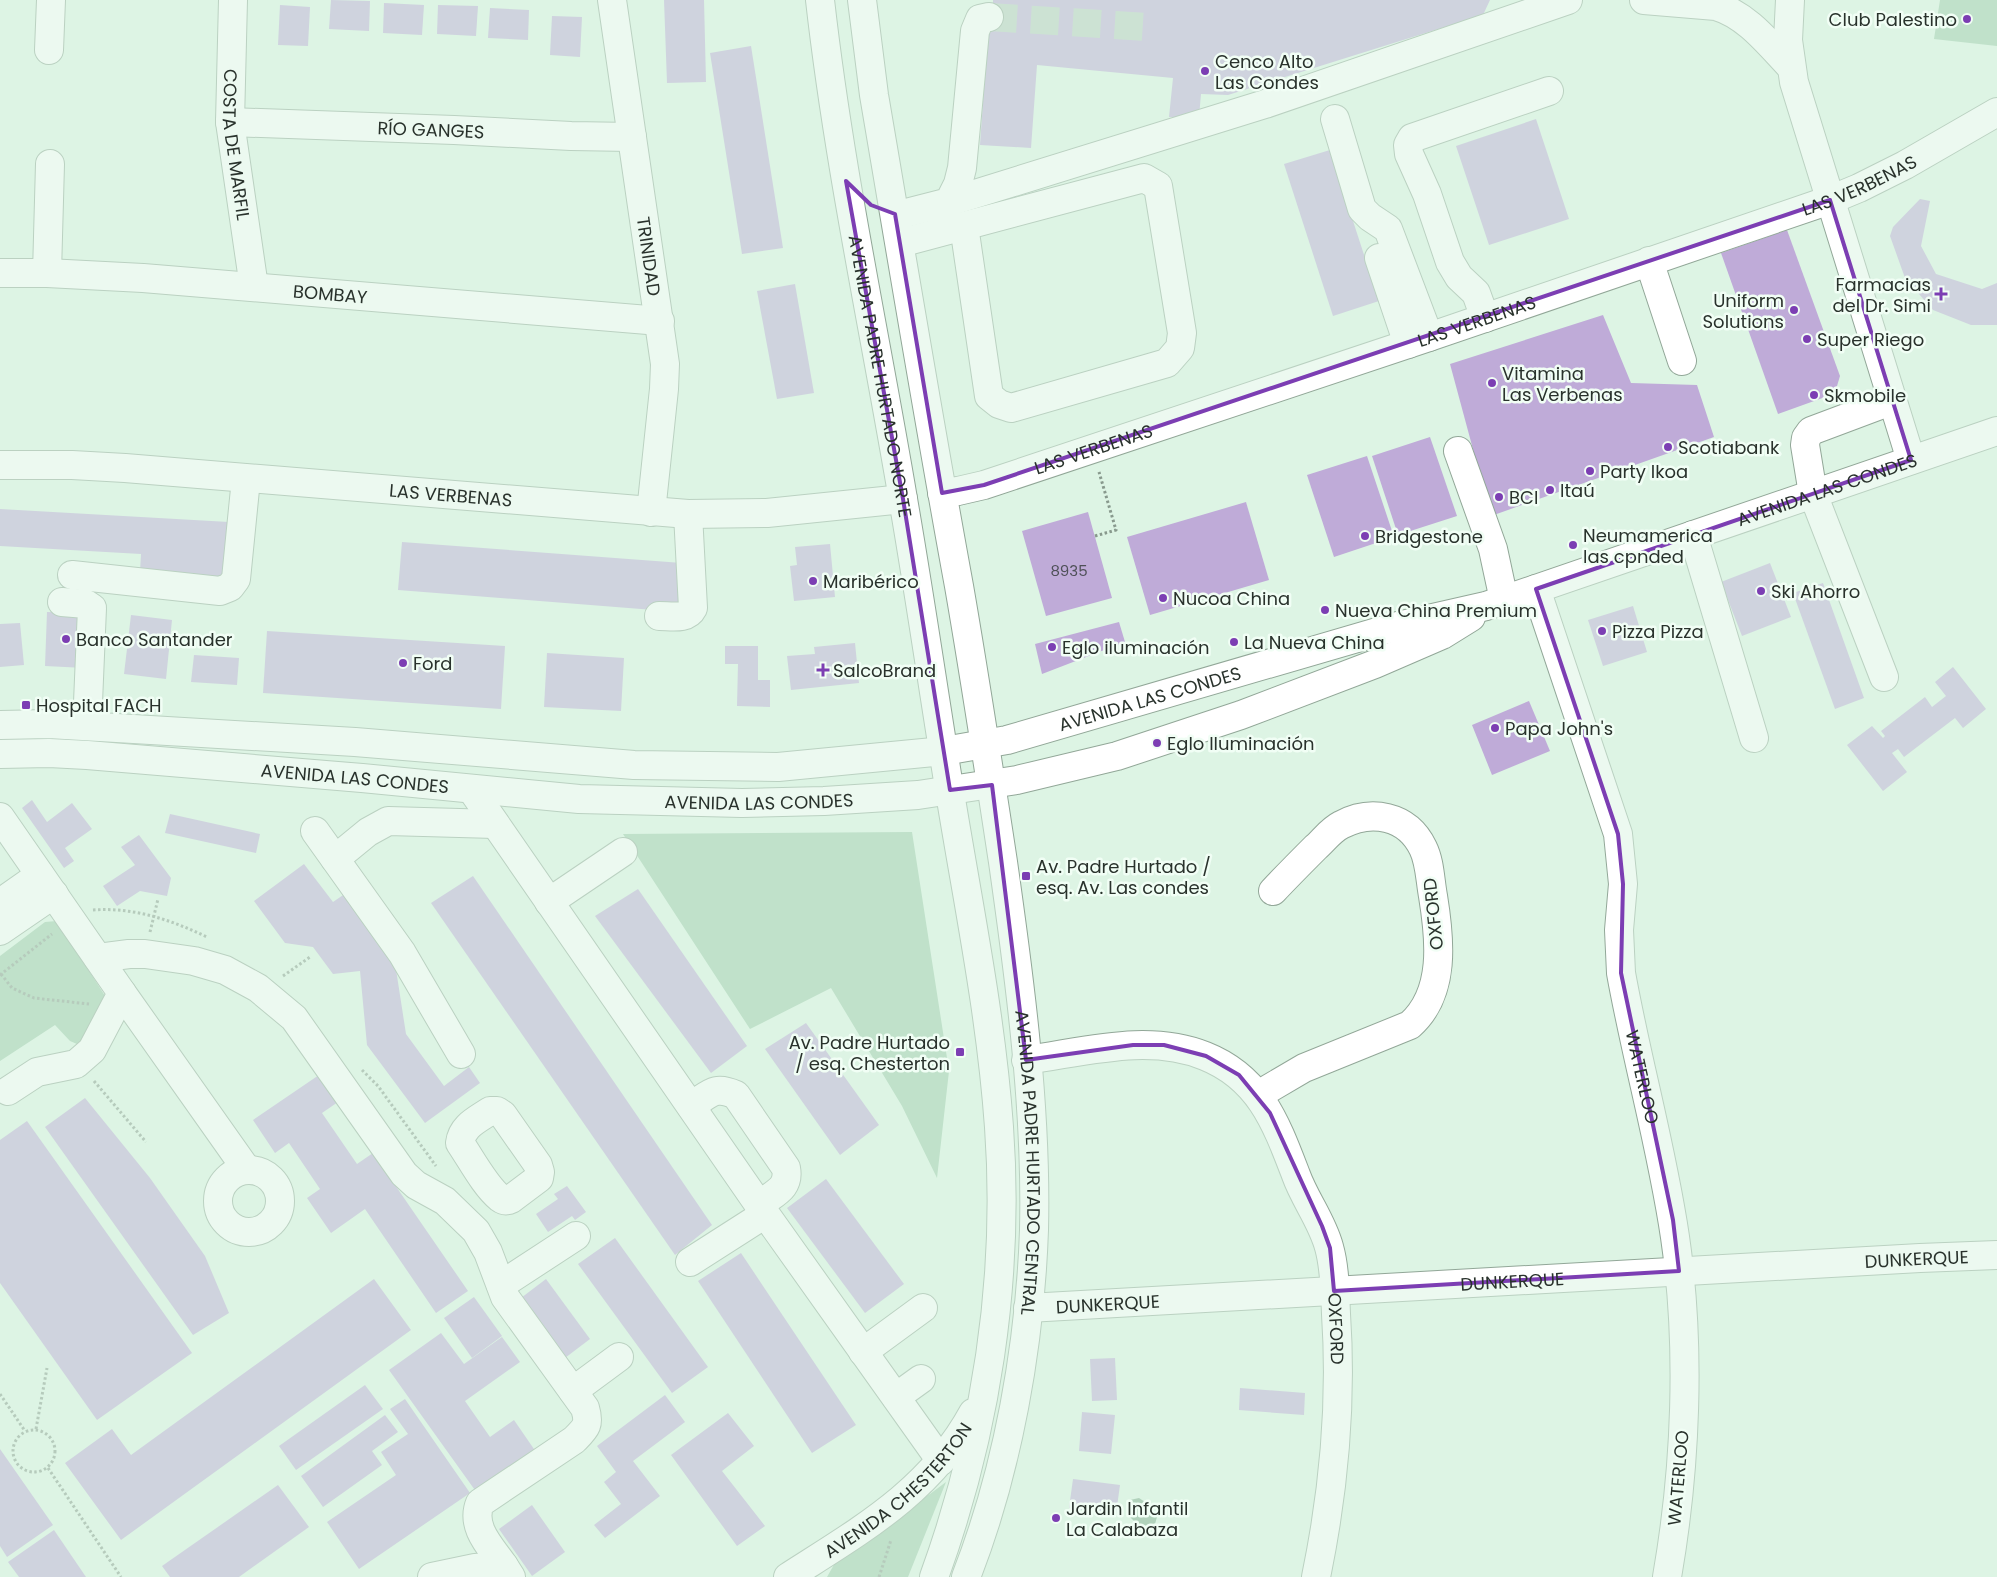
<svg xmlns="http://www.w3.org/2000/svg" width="1997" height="1577" font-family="Poppins,sans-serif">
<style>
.green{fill:#9dc9ab}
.water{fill:#7ca98b}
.building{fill:#bfabd8}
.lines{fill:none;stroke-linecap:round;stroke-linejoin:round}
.minor-tunnel{stroke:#b9cdbf;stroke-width:28;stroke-dasharray:28 14;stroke-linecap:butt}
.minor-casing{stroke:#92a798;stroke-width:30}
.major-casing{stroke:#92a798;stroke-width:30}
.path{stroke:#88998d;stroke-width:3;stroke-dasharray:2.5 2.5;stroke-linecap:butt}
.minor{stroke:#fff;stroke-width:28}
.major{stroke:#fff;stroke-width:28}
.marked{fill:none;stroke:#7c3eb3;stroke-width:4;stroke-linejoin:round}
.poi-dot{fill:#7c3eb3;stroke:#f1fef5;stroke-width:2}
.labels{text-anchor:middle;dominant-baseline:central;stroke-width:5;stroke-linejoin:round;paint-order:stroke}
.number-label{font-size:15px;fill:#4e5057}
.poi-label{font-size:18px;fill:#29322c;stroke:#f1fef5;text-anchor:start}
.street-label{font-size:18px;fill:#29322c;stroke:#f1fef5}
</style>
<rect width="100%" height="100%" fill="#ddf4e4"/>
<!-- green -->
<g class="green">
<polygon points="1940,0 1997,0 1997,46 1934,39"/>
<polygon points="912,832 949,1071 937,1178 902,1106 831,988 750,1029 623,834"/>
<polygon points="57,921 107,999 86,1039 77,1044 70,1041 55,1025 0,1061 0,956 45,922"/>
<polygon points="946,1482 908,1577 827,1577 844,1547 930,1494"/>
</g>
<!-- water -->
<polygon class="water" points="1139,1498 1148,1504 1157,1517 1155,1524 1151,1527 1136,1523 1129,1516 1129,1504 1130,1500"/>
<!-- building -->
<g class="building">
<polygon points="331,0 370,1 369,31 329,29"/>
<polygon points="664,0 704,0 706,82 667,83"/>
<polygon points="993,0 1490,0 1483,15 1228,95 1201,94 1199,117 1169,117 1173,78 1037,65 1031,148 980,145 989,15 993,15"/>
<polygon points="384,3 424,5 422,35 383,33"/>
<polygon points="280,5 310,7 308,46 278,45"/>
<polygon points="438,5 478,6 476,36 437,34"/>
<polygon points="490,8 529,10 528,40 488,38"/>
<polygon points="552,16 582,17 580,57 550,55"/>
<polygon points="751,46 783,248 742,254 710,53"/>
<polygon points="1536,119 1569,219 1489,245 1456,146"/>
<polygon points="1330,150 1379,301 1333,316 1284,164"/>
<polygon points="1920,199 1930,201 1921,246 1936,274 1982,289 1997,283 1997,325 1971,325 1933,310 1905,278 1890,236 1893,227"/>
<polygon points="1787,230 1840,376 1837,386 1828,396 1778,414 1721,253"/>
<polygon points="795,284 814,393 777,399 757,291"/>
<polygon points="1603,315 1631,383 1697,385 1714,437 1491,516 1450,364"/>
<polygon points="1430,437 1457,516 1398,535 1372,456"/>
<polygon points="1367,456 1394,537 1334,557 1307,475"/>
<polygon points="1246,502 1269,580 1150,615 1127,537"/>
<polygon points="0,509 229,522 226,577 140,572 141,554 0,546"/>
<polygon points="1088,512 1112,598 1046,616 1022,531"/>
<polygon points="402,542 682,563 679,612 398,590"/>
<polygon points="830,544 835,597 794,601 790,566 797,565 795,547"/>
<polygon points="1770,563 1791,617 1742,636 1721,582"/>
<polygon points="1823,583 1864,698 1835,709 1793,593"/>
<polygon points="1633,606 1647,652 1603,666 1588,620"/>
<polygon points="47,612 86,613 85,668 45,666"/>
<polygon points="131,615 172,620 166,679 124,674"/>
<polygon points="1119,622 1125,642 1042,674 1035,644"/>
<polygon points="20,623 24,665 0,667 0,624"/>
<polygon points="267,631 505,646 501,709 263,693"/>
<polygon points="855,643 859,683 791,690 787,656 815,654 814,647"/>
<polygon points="725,646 758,646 758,680 770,680 770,707 737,706 738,664 725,664"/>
<polygon points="547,653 624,658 621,711 544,707"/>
<polygon points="194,655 239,658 237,685 191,682"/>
<polygon points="1953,667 1986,709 1963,728 1955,718 1904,757 1898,749 1892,753 1907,772 1883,791 1847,745 1872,726 1883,738 1885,736 1881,731 1925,697 1932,707 1946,696 1935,682"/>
<polygon points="1529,701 1550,751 1492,775 1472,725"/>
<polygon points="32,800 47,822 72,803 92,829 65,848 74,861 64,868 22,808"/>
<polygon points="170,814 260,834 256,853 165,833"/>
<polygon points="139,835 171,878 167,896 140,891 117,906 103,886 135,865 121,847"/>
<polygon points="304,864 333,902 349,891 393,950 406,1034 444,1086 469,1067 480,1083 425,1123 367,1045 360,971 333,974 313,947 285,943 254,901"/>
<polygon points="473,876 712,1225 675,1255 431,903"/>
<polygon points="638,889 747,1046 711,1073 595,916"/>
<polygon points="806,1023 879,1125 840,1155 765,1049"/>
<polygon points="319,1075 338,1102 322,1113 357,1164 373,1153 468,1291 436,1313 365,1209 331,1233 307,1198 320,1189 289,1143 275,1153 253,1120"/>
<polygon points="85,1098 150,1178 205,1256 229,1313 193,1335 45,1127"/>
<polygon points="27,1121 192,1353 97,1420 0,1283 0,1140"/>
<polygon points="826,1179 904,1284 865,1313 787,1208"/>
<polygon points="567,1186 586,1212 575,1220 572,1216 548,1232 536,1214 558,1199 554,1194"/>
<polygon points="615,1238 708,1367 672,1393 578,1264"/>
<polygon points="741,1253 856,1425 812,1453 698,1281"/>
<polygon points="374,1279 411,1330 121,1540 65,1463 112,1429 131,1455"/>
<polygon points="546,1279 590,1339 561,1361 517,1301"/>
<polygon points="474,1297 502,1336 472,1358 444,1318"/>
<polygon points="441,1333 464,1364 502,1337 520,1362 465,1401 490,1437 514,1420 536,1452 477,1493 389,1370"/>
<polygon points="1115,1358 1117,1400 1092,1401 1090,1359"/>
<polygon points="365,1385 383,1409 296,1470 279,1446"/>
<polygon points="1240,1388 1305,1393 1304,1415 1239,1410"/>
<polygon points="665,1395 685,1422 633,1461 660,1496 605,1538 594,1525 621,1504 604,1482 616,1472 597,1446"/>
<polygon points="405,1399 470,1493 359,1569 327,1522 396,1475 381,1452 408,1434 390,1409"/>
<polygon points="1082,1412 1115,1415 1111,1454 1079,1451"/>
<polygon points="728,1413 754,1446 722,1471 765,1526 737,1546 671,1455"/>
<polygon points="385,1415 398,1432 372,1451 382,1465 323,1507 301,1476"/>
<polygon points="0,1449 53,1525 7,1557 0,1546"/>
<polygon points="1073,1479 1120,1485 1116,1514 1069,1508"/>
<polygon points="278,1485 309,1527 239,1577 170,1577 162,1566"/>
<polygon points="532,1505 565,1552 532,1576 499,1529"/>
<polygon points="54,1530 86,1577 19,1577 8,1562"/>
</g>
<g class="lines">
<!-- minor-tunnel -->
<polyline class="minor-tunnel" points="989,17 1148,27"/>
<!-- minor casing -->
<g class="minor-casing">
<g id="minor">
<path id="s1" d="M233,0L230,122L254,287"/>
<path id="s2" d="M612,0L665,364L664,389L651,512"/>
<path d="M1644,0L1716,6C1747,15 1769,44 1791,67"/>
<polyline points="1790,0 1788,40 1794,82 1911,460"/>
<polyline points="49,50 51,0"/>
<polyline points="1335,119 1362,209 1370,217 1388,229 1429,337"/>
<path id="s3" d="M230,122L454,130L571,136L632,137"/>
<polyline points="949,202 1265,104 1568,0"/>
<polyline points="895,214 906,213 949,202 958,184 962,168 975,31 980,19 989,17"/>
<polyline points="900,243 1144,178 1158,186 1182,333 1180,348 1167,363 1011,408 999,404 989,396 964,226"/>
<polyline points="1379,258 1408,344"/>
<polyline points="1649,261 1682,361"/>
<path id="s4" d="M0,273H47L143,278L660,321"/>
<polyline points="47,273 50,164"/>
<polyline points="1485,318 1476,293 1459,277 1450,262 1427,194 1409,154 1408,145 1412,138 1549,91"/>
<polyline points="1458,451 1493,549 1504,600"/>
<path id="s5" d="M0,465H72L125,468L688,514L767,513L903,499"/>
<path id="s6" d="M942,493L958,491L984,485L1429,337L1830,200L1859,188L1905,165L1997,112"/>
<polyline points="1693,535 1754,738"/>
<polyline points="72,575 220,591 230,587 236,579 246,479"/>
<path id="s7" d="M1536,589L1618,834L1623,884L1619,930L1621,973C1637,1062 1662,1148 1675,1237C1691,1347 1686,1468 1667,1577"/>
<polyline points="62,602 86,604 92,608 87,726"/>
<path d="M659,616C671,616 687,620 693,608L688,514"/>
<polyline points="1884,677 1813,494 1805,445 1806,438 1811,431 1891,401"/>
<polyline points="472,790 759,1205 941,1461"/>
<polyline points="0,817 122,993 92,1050 76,1064 37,1072 8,1091"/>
<polyline points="315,831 402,953 461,1054"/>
<polyline points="335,859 368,832 388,821 495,824"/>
<polyline points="549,902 623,852"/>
<polyline points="0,903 40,875"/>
<polyline points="0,931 54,894"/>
<path d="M98,958L129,954H145L194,961L225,970L258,988L294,1018L404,1174L416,1185L445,1201L476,1231L488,1252L505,1297L585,1408C590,1425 586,1428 574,1440L480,1503C470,1527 491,1547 504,1566"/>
<polyline points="122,993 247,1170"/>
<path id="s8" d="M1026,1060C1085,1052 1148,1033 1205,1056C1260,1078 1276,1123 1296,1175C1305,1200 1322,1221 1329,1247C1335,1268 1335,1292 1336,1314C1342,1403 1334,1490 1316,1577"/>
<path d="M1258,1095L1304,1068L1410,1025C1446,993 1440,939 1433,896C1430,880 1430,862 1423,848C1407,815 1371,809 1341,825C1331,830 1324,840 1316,847C1301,862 1287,876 1273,891"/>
<path d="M691,1106C710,1094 714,1085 736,1095L786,1168C790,1189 774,1193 759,1205"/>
<path d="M490,1111H497L503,1115L538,1165L540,1172L539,1178L511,1199C507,1201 504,1201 500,1198C485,1186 471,1159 460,1143C462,1126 477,1120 490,1111Z"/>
<circle cx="249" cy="1201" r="31"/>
<polyline points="690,1262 765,1214"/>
<polyline points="501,1285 576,1236"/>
<path id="s9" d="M1028,1308L1920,1258L1997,1255"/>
<polyline points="863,1352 923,1308"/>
<polyline points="573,1391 619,1357"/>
<polyline points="896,1397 921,1379"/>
<polyline points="432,1577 475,1568 504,1566 511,1577"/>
</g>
</g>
<!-- major casing -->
<g class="major-casing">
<g id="major">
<path id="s10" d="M820,0C839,168 875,333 903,499C920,597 934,695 950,793C968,904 991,1014 999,1127C1010,1279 986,1434 934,1577"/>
<path id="s11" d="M862,0L874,95C902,259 929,423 959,586C975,678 989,770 1003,862C1020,981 1037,1110 1034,1230C1030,1345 1008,1470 966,1577"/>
<path id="s12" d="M0,725L49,724L355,742L634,765L778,767L944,751L1007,740L1398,626L1486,606L1997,431"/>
<path id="s13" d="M0,754L49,753L87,755L362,778L579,799L742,803L824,801L918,795L1017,780L1117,756L1241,715L1375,664L1442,635L1471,617"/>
<path id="s14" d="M788,1577C861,1530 930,1492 973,1413"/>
</g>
</g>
<!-- path -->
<g class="path">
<polyline points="1095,536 1116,530 1099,472"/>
<path d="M93,910C134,907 171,920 207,937"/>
<polyline points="150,932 158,899"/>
<polyline points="1,974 12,988 34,998 89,1004"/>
<polyline points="0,975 52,934"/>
<polyline points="283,976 310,957"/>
<polyline points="362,1070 378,1086 436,1166"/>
<polyline points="94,1081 146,1142"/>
<polyline points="0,1394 25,1431"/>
<polyline points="36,1429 47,1368"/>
<circle cx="34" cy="1451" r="21"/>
<polyline points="48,1468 121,1577"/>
<polyline points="879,1577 891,1540"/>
</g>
<!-- minor -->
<use href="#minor" class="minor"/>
<!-- major -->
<use href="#major" class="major"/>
</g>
<!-- marked area -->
<path d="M0 0H1997V1577H0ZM846,181L871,205L895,214L942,493L984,485L1830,200L1911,460L1536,589L1618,834L1623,884L1621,973L1673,1220L1679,1271L1334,1291L1330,1248L1322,1226L1270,1113L1239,1075L1206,1056L1164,1045H1133L1026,1060L992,785L950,790L903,499Z" fill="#ddf4e4" fill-opacity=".55" fill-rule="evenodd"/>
<path class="marked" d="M846,181L871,205L895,214L942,493L984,485L1830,200L1911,460L1536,589L1618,834L1623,884L1621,973L1673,1220L1679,1271L1334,1291L1330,1248L1322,1226L1270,1113L1239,1075L1206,1056L1164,1045H1133L1026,1060L992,785L950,790L903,499Z"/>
<!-- markers -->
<g class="poi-dot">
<circle cx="1967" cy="19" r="5"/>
<circle cx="1205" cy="71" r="5"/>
<path d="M1938.5 286.5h5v5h5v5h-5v5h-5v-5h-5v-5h5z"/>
<circle cx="1794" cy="310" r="5"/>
<circle cx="1807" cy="339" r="5"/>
<circle cx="1492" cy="383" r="5"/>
<circle cx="1814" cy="395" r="5"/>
<circle cx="1668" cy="447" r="5"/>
<circle cx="1590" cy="471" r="5"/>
<circle cx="1550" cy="490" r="5"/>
<circle cx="1499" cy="497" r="5"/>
<circle cx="1365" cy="536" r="5"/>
<circle cx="1573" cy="545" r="5"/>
<circle cx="813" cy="581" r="5"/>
<circle cx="1761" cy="591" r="5"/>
<circle cx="1163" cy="598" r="5"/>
<circle cx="1325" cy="610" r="5"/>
<circle cx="1602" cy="631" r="5"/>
<circle cx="66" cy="639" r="5"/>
<circle cx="1234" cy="642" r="5"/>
<circle cx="1052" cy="647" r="5"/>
<circle cx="403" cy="663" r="5"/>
<path d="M820.5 662.5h5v5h5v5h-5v5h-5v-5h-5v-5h5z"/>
<rect x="21" y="700" width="10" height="10" rx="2.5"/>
<circle cx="1495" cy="728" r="5"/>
<circle cx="1157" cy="743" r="5"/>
<rect x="1021" y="871" width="10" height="10" rx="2.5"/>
<rect x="955" y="1047" width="10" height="10" rx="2.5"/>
<circle cx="1056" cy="1518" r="5"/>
</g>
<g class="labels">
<!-- number labels -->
<g class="number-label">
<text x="1069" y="570">8935</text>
</g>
<!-- poi labels -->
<g class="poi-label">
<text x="1957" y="19" text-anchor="end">Club Palestino</text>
<text x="1215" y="61">Cenco Alto<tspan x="1215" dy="21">Las Condes</tspan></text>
<text x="1931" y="284" text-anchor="end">Farmacias<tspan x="1931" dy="21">del Dr. Simi</tspan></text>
<text x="1784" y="300" text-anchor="end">Uniform<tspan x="1784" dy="21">Solutions</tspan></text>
<text x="1817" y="339">Super Riego</text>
<text x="1502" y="373">Vitamina<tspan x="1502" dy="21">Las Verbenas</tspan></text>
<text x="1824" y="395">Skmobile</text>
<text x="1678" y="447">Scotiabank</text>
<text x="1600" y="471">Party Ikoa</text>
<text x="1560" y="490">Itaú</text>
<text x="1509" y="497">BCI</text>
<text x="1583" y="535">Neumamerica<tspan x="1583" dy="21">las cpnded</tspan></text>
<text x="1375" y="536">Bridgestone</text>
<text x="823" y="581">Maribérico</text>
<text x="1771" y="591">Ski Ahorro</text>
<text x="1173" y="598">Nucoa China</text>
<text x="1335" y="610">Nueva China Premium</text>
<text x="1612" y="631">Pizza Pizza</text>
<text x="76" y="639">Banco Santander</text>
<text x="1244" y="642">La Nueva China</text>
<text x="1062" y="647">Eglo iluminación</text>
<text x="413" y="663">Ford</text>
<text x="833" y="670">SalcoBrand</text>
<text x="36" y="705">Hospital FACH</text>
<text x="1505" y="728">Papa John's</text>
<text x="1167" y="743">Eglo Iluminación</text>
<text x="1036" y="866">Av. Padre Hurtado /<tspan x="1036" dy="21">esq. Av. Las condes</tspan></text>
<text x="950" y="1042" text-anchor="end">Av. Padre Hurtado<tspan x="950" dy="21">/ esq. Chesterton</tspan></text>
<text x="1066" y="1508">Jardin Infantil<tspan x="1066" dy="21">La Calabaza</tspan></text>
</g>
<!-- street labels -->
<g class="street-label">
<text stroke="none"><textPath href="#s3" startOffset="201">RÍO GANGES</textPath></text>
<text stroke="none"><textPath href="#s1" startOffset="145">COSTA DE MARFIL</textPath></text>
<text stroke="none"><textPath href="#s6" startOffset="968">LAS VERBENAS</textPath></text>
<text stroke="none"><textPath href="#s2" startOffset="259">TRINIDAD</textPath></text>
<text stroke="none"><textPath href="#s4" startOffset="331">BOMBAY</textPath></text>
<text stroke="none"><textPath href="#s6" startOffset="562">LAS VERBENAS</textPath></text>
<text stroke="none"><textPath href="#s10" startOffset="381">AVENIDA PADRE HURTADO NORTE</textPath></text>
<text stroke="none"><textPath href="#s6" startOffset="158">LAS VERBENAS</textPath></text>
<text stroke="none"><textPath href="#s12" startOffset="1868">AVENIDA LAS CONDES</textPath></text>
<text stroke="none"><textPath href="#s5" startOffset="452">LAS VERBENAS</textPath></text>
<text stroke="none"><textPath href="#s12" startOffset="1159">AVENIDA LAS CONDES</textPath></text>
<text stroke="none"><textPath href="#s13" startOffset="356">AVENIDA LAS CONDES</textPath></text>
<text stroke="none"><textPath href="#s13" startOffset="761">AVENIDA LAS CONDES</textPath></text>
<text transform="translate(1433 914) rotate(-96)">OXFORD</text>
<text stroke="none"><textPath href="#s7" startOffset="504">WATERLOO</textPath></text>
<text stroke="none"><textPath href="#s11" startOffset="1176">AVENIDA PADRE HURTADO CENTRAL</textPath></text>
<text stroke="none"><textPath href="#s9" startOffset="890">DUNKERQUE</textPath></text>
<text stroke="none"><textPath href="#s9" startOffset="485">DUNKERQUE</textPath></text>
<text stroke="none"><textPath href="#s9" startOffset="80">DUNKERQUE</textPath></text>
<text stroke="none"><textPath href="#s8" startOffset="498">OXFORD</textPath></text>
<text transform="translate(1678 1478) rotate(-85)">WATERLOO</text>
<text stroke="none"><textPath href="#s14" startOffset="141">AVENIDA CHESTERTON</textPath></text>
</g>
</g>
</svg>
